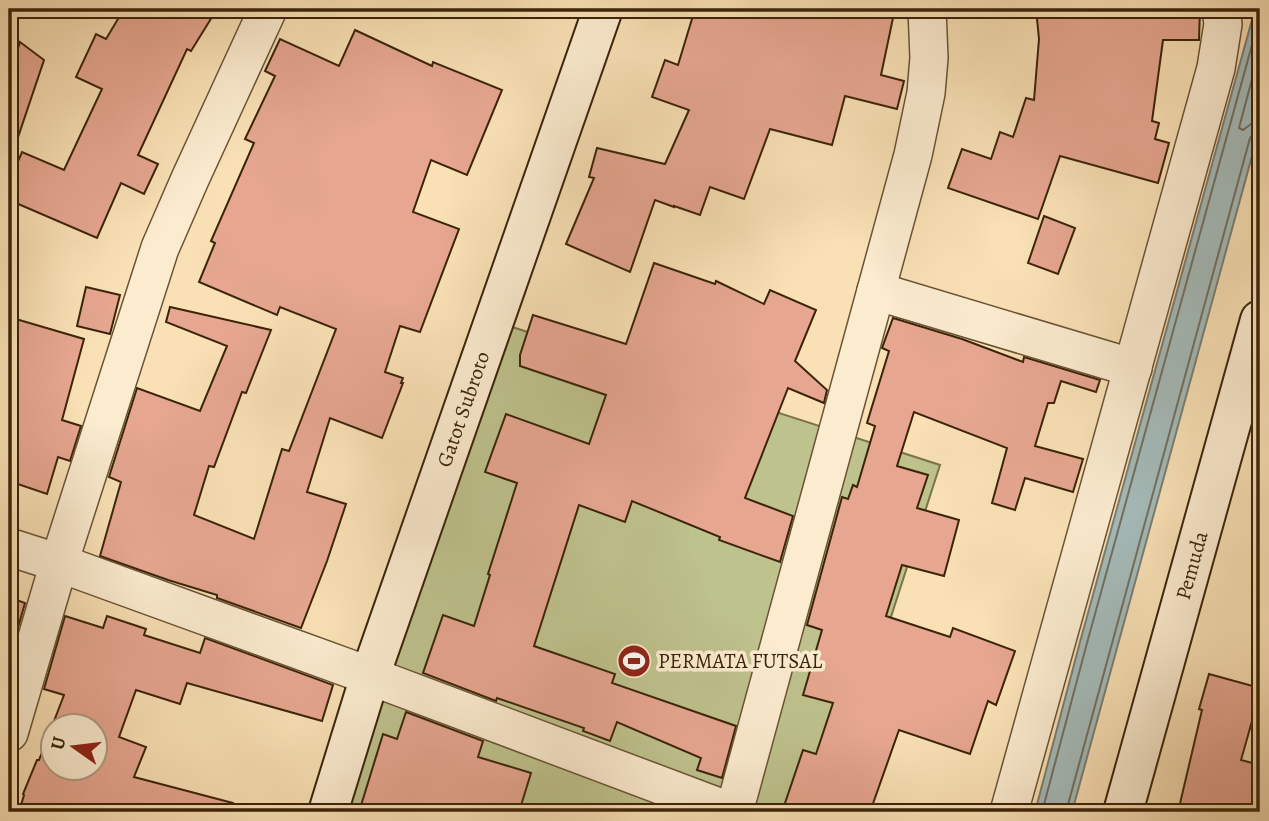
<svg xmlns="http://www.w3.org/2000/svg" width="1269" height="821" viewBox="0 0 1269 821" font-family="Alegreya,serif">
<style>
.green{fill:#bec28d;stroke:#7c734b;stroke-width:2}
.water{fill:#a4bab9;stroke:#7a7e73;stroke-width:2}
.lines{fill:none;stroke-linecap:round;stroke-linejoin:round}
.shore{stroke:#706f61;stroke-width:2}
.building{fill:#e6a690;stroke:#3b2409;stroke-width:2;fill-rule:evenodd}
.street-casing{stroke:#6a5334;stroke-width:40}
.secondary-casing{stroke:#3b2409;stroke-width:42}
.street{stroke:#fbebcf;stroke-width:37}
.secondary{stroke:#fbebcf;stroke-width:38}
.labels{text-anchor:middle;stroke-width:7;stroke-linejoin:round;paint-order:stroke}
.street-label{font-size:21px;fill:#3b2409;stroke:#fbebcf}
.poi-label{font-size:21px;fill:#3b2409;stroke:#fbebcf;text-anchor:start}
</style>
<rect width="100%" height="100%" fill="#f9e0b5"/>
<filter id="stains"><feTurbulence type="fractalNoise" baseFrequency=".00286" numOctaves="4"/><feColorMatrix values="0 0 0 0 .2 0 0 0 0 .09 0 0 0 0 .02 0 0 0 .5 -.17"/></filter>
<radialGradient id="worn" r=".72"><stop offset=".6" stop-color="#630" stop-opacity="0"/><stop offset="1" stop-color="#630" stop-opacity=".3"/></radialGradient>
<polygon class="green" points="500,323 940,465 828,812 343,812"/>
<polygon class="water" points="1255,9 1260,9 1260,127 1072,812 1035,812 1080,642"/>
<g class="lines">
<g class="shore">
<polyline points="1260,49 1239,128 1243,130 1251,124 1260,123"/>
<polyline points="1042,812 1087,643 1260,16"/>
<polyline points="1066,812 1250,138 1254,133 1260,132"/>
</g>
</g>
<g class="building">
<polygon points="124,9 217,9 191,51 187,49 138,155 158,164 144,194 121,183 97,238 9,200 9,182 22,152 64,170 102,89 76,77 96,34 106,39"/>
<polygon points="695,9 852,9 893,18 881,75 904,81 897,109 845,96 832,145 770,129 744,199 710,187 700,215 674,206 674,207 655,200 630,272 566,244 594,178 589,177 597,148 665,164 689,110 652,97 665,60 678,65"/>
<polygon points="1036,9 1200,9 1199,40 1163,40 1152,121 1159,123 1155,139 1169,143 1158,183 1060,156 1038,219 948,188 962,149 991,159 1000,132 1013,137 1026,98 1034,100 1039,39"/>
<polygon points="355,30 432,66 433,62 502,90 467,175 431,160 413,212 459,229 420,332 400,326 385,372 403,378 401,383 403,383 382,438 330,418 307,492 346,504 327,561 301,628 217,598 217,595 168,580 100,556 121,482 109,477 137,388 200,411 227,346 166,322 170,307 271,330 246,393 242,392 214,467 209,466 194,515 254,539 282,449 289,451 336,329 280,307 277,315 199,282 215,243 211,241 254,143 245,139 275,76 265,71 280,39 339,66"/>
<polygon points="20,42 44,60 14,149 9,148 9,76"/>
<polygon points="1044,216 1075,228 1058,274 1028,263"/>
<polygon points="654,263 715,284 716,281 764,304 770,290 816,310 795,361 827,390 824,403 788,388 745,498 793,516 780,562 719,540 720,537 632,501 625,522 579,505 534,646 615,674 612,683 736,726 722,778 697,770 701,758 617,722 610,741 583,731 584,728 497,698 496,701 423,673 443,615 474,626 490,575 488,574 517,483 485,472 506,414 589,444 606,395 520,366 520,355 533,315 626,344"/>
<polygon points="86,287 120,295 110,334 77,326"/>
<polygon points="9,317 84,339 62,420 81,426 70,461 58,457 47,494 9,481"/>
<polygon points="893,318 962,339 1023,362 1024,357 1100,380 1096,392 1061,381 1054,403 1048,403 1035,446 1083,459 1073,492 1025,478 1015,510 992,503 1007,448 914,412 897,466 928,475 917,508 959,520 944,576 902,565 886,616 950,637 953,628 1015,651 996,705 988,701 970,754 899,730 870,812 782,812 803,750 816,754 833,703 803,695 822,630 807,625 842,497 848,499 853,485 857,487 875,426 867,423 889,351 882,348"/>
<polygon points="9,597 25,603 9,659"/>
<path d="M 65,616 L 103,628 L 107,616 L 146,629 L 144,635 L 200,653 L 205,638 L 333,685 L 322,721 L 187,683 L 180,704 L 136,690 L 119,737 L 146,747 L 134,777 L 233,803 L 232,812 L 19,812 L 24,795 L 23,794 L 37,760 L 39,760 L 64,695 L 44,689 ZM 52,726 L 94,726 L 94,768 L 52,768 Z"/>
<polygon points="1209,674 1260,688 1260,693 1241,760 1260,765 1260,812 1178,812 1202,710 1199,709"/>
<polygon points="406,712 483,741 478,757 531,773 519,812 359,812 383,734 397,739"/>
</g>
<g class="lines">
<defs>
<g id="street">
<polyline points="876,291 1133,368"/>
<polyline points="9,547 59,563 370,676 732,812"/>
<polyline points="9,733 59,563 160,248 190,179 268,9"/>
<polyline points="734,812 913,155 926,93 929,58 927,9"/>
<polyline points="1009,812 1216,68 1223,24 1221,9"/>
</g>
<g id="secondary">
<path id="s1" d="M 328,812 L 370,676 L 603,9"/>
<path id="s2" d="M 1123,812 L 1260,320"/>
</g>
</defs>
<use href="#street" class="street-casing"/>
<use href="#secondary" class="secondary-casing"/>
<use href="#street" class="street"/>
<use href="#secondary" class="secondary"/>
</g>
<defs>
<symbol id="stadium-disc" viewBox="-11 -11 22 22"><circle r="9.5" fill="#8f2418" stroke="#fbebcf"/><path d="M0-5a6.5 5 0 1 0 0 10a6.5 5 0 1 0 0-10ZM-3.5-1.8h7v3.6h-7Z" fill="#fff"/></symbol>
</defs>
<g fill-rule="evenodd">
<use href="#stadium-disc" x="615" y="642" width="38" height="38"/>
</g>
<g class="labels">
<g class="street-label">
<text dy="7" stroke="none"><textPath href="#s1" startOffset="425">Gatot Subroto</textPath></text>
<text dy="7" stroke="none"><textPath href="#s2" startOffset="256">Pemuda</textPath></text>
</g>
<g class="poi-label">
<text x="658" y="668">PERMATA FUTSAL</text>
</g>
</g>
<rect width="1269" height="821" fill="none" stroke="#f9e0b5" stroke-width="35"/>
<rect x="10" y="10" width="1248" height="800" fill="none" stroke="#3b2409" stroke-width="3.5"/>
<rect x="18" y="18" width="1234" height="786" fill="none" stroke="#3b2409" stroke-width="2"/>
<g transform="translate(74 747) rotate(284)"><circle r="33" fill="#fbebcf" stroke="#ae9b80" stroke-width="2"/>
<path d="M0-5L12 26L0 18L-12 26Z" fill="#8f2418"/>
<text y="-10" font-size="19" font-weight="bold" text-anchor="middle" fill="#3b2409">U</text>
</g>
<rect width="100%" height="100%" filter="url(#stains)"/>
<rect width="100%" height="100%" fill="url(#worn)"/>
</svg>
